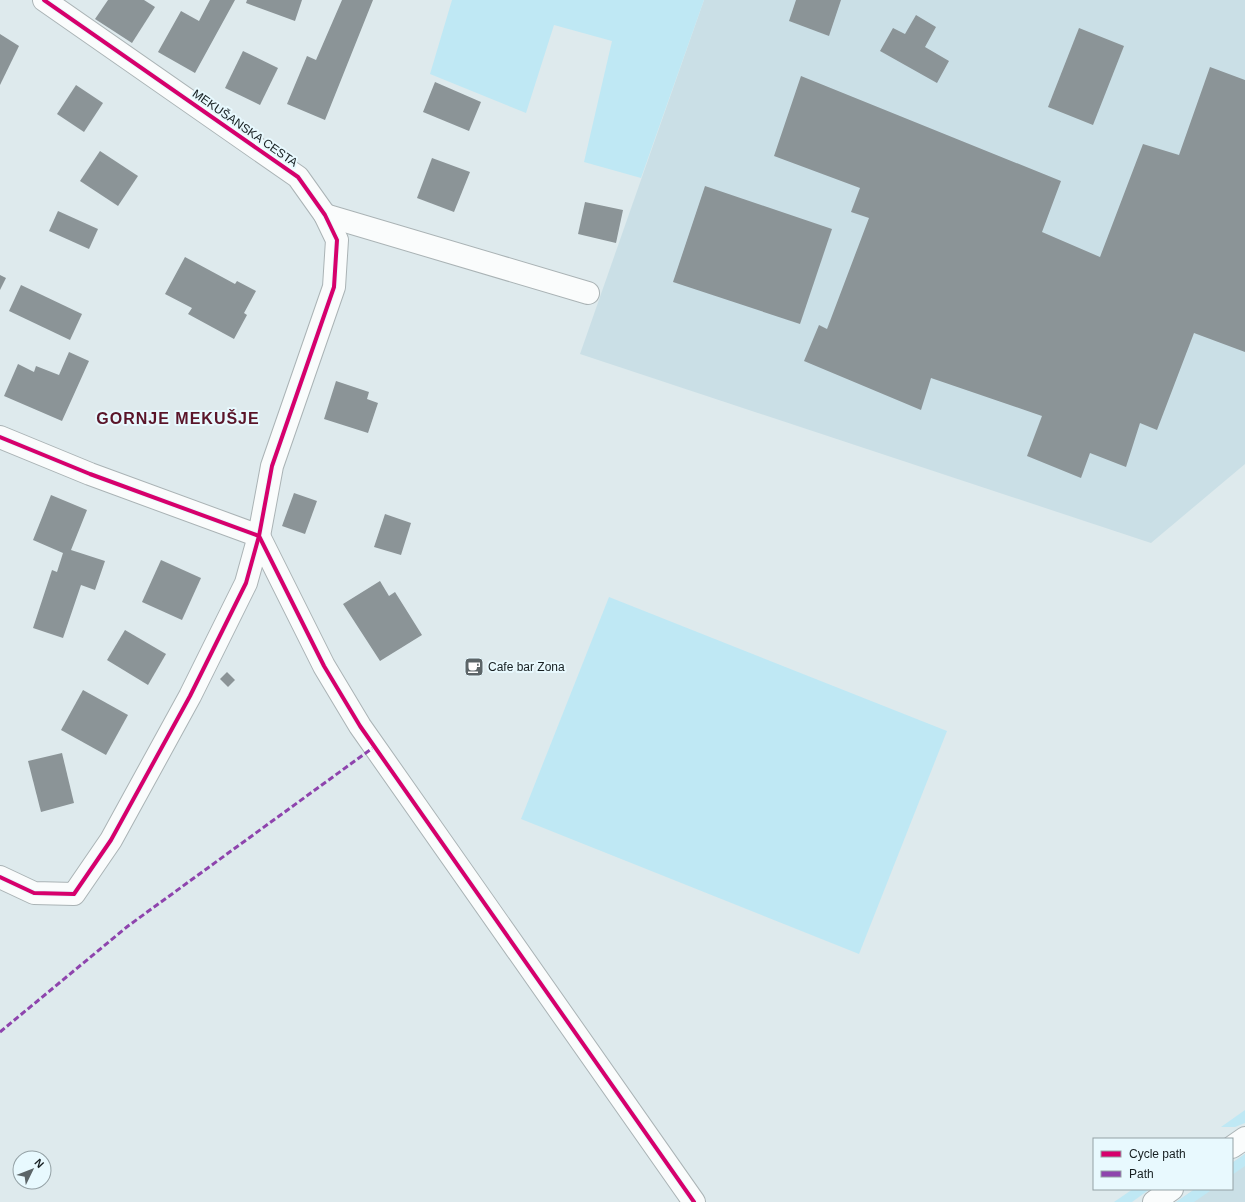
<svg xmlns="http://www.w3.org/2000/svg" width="1245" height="1202" viewBox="0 0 1245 1202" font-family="Helvetica,sans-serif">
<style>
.built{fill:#cadfe6}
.green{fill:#bfe8f4}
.building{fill:#8b9497}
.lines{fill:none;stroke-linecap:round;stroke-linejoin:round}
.minor-casing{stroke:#aab3b5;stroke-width:24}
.minor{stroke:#fafcfc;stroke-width:22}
.quiet{stroke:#8e44ad;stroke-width:3;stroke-dasharray:6 3;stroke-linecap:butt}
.cycleway-casing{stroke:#e8f9fe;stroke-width:6}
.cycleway{stroke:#d6006c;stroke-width:4}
.labels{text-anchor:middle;stroke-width:4;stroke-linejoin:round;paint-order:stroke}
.street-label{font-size:12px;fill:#161e20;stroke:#e8f9fe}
.poi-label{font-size:12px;fill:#161e20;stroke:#e8f9fe;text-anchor:start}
.district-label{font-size:16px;font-weight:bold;letter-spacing:1px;fill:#5a1529;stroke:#e8f9fe}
</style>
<rect width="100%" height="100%" fill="#deeaed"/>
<g class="built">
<polygon points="704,0 1245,0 1245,464 1151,543 580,354"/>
<polygon points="1245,1154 1245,1202 1176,1202 1195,1189 1232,1189 1232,1163"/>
</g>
<g class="green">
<polygon points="452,0 704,0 641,178 584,162 612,41 554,25 526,113 430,74"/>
<polygon points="609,597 947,731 859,954 521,819"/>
<polygon points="1245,1110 1245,1123 1235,1127 1221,1127"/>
<polygon points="1245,1154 1245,1166 1232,1175 1232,1163"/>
<polygon points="1133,1189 1150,1189 1132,1202 1114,1202"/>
<polygon points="1195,1189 1208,1189 1210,1191 1194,1202 1176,1202"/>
</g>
<g class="building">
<polygon points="108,0 144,0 155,7 132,43 95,19"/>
<polygon points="210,0 235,0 195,73 158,52 181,11 199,21"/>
<polygon points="247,0 302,0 295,21 246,3"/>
<polygon points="342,0 373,0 325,120 287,104 307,56 316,60"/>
<polygon points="796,0 841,0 829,36 789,21"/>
<polygon points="916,15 936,27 925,47 949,61 937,83 880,51 893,28 905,34"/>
<polygon points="1079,28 1124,46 1093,125 1048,107"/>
<polygon points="0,34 19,46 0,85"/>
<polygon points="243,51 278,68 260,105 225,88"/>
<polygon points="1210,67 1245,80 1245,352 1194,333 1157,430 1140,423 1126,467 1090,453 1081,478 1027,456 1042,416 931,378 921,410 804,361 819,325 827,329 869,218 851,212 860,188 774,156 801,76 1061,181 1042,232 1100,257 1143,144 1179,155"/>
<polygon points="435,82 481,102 469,131 423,112"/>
<polygon points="76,85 103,103 84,132 57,114"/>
<polygon points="100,151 138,176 118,206 80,181"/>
<polygon points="432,158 470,172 454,212 417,198"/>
<polygon points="705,186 832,229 800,324 673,282"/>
<polygon points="585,202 623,210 616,243 578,234"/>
<polygon points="58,211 98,229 89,249 49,231"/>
<polygon points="185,257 235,284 237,281 256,291 244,313 247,315 234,339 188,314 192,308 165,294"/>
<polygon points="0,275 6,278 0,290"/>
<polygon points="21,285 82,314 70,340 9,311"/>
<polygon points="69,352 89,361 62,421 4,396 18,364 34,372 36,366 59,375"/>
<polygon points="336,381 369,392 367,399 378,403 368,433 324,419"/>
<polygon points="294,493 317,501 305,534 282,526"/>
<polygon points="51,495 87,510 71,550 105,561 95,590 81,585 63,638 33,628 52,570 57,572 63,553 33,540"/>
<polygon points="385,514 411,523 401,555 374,547"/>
<polygon points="161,560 201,578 182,620 142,602"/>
<polygon points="380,581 389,596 395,592 422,635 380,661 343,604"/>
<polygon points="125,630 166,654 148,685 107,660"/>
<polygon points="227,672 235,680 228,687 220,679"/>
<polygon points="83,690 128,715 106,755 61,730"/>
<polygon points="62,753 74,803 41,812 28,761"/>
</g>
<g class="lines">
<defs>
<g id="minor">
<polyline points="325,215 588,293"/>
<polyline points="0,437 90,474 259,536 324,666 360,726 694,1202"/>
<polyline points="0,877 34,893 74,894 111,840 190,696 246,583 259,536 272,466 334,287 337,240 325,215 298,177 44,0"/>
<polyline points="1232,1147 1245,1138"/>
<polyline points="1154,1202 1172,1189"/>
</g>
</defs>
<use href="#minor" class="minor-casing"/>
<use href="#minor" class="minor"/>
<polyline class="quiet" points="0,1032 128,926 374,747"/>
<defs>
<g id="cycleway">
<polyline points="0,437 90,474 259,536 324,666 360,726 694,1202"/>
<polyline points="0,877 34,893 74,894 111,840 190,696 246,583 259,536 272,466 334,287 337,240 325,215 298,177 44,0"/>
</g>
</defs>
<use href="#cycleway" class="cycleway-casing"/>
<use href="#cycleway" class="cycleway"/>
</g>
<defs>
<symbol id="cafe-square" viewBox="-11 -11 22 22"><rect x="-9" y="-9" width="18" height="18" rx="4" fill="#5c6568" stroke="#e8f9fe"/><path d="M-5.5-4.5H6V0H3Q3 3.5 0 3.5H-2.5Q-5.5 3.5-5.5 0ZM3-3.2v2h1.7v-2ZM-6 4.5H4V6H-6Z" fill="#fff"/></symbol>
</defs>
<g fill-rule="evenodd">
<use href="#cafe-square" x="463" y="656" width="22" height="22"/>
</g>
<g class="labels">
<g class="street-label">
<text transform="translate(245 128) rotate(35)" y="4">MEKUŠANSKA CESTA</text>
</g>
<g class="poi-label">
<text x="488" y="671">Cafe bar Zona</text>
</g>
<g class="district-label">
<text x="178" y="424">GORNJE MEKUŠJE</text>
</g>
</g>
<rect x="1093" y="1138" width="140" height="52" fill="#e8f9fe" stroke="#94a1a5"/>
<rect x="1101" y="1151" width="20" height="6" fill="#d6006c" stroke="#94a1a5"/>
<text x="1129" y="1158" font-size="12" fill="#161e20">Cycle path</text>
<rect x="1101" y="1171" width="20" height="6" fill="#8e44ad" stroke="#94a1a5"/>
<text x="1129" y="1178" font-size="12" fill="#161e20">Path</text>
<g transform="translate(32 1170) rotate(47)"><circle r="19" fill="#e8f9fe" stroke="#94a1a5"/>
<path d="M0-3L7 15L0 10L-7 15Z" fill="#5c6568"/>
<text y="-6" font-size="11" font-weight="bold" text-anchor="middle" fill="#161e20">N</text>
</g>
</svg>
